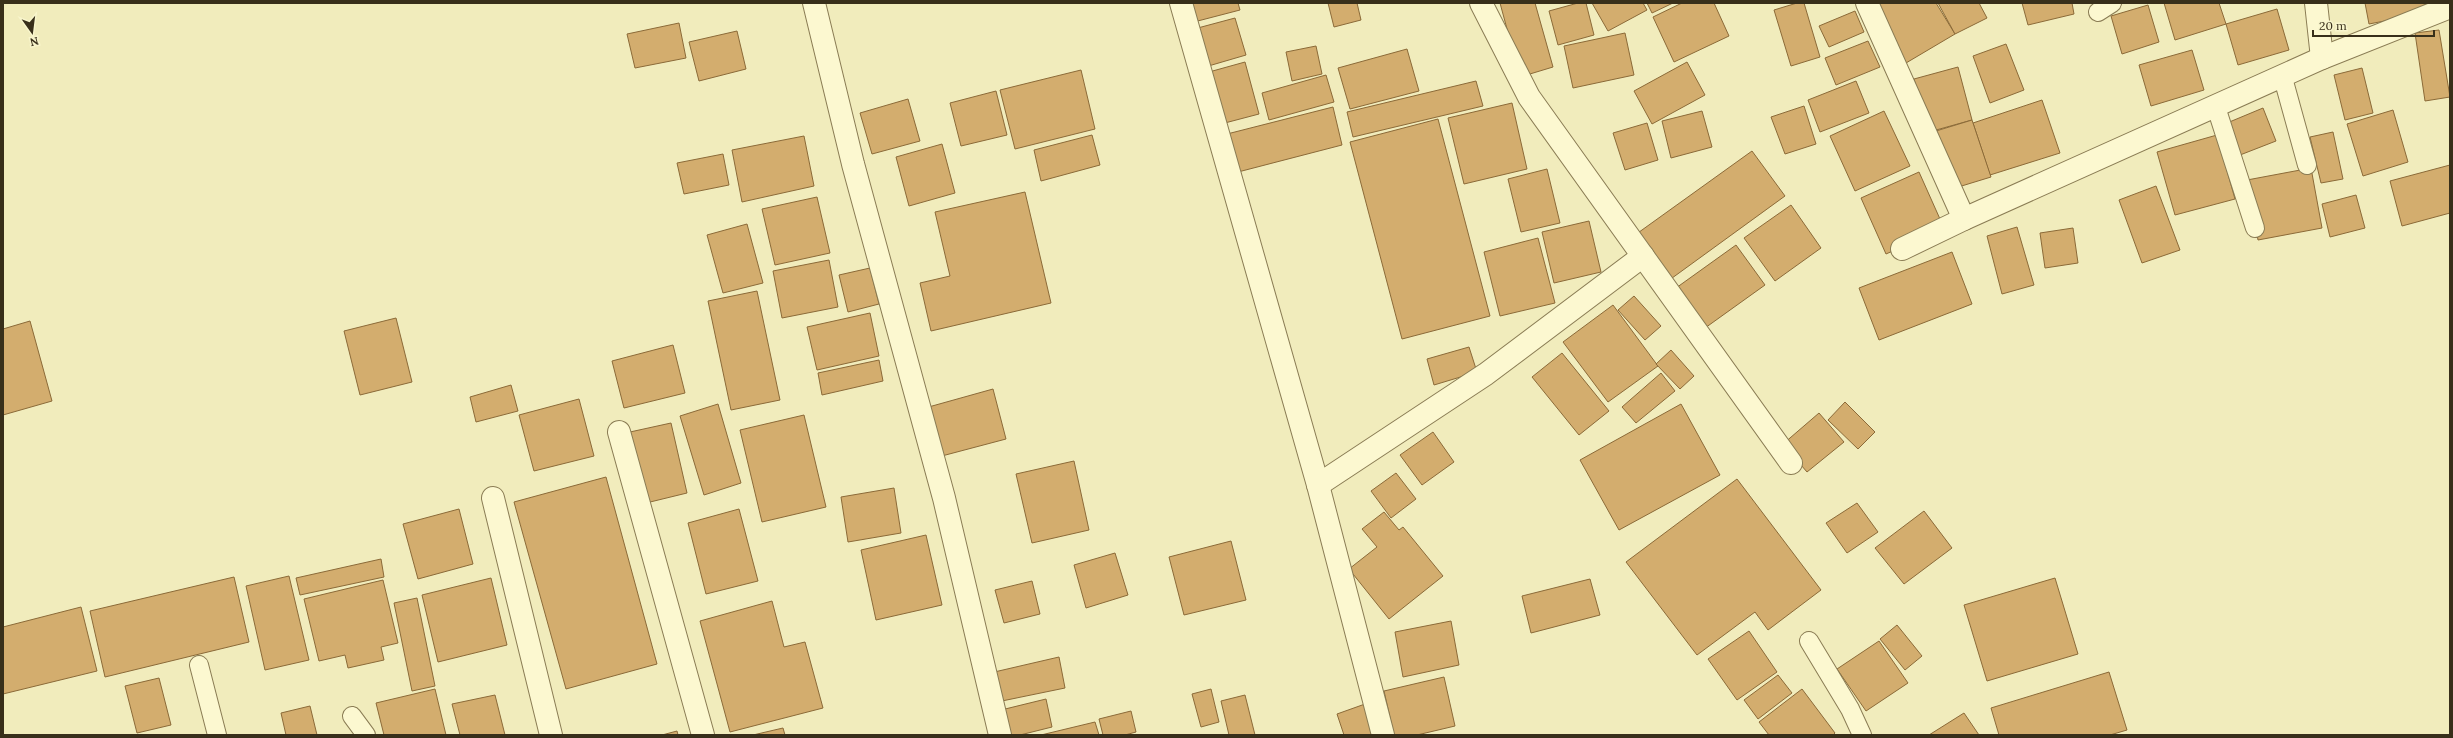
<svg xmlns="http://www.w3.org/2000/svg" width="2453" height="738" viewBox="0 0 2453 738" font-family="Lora,serif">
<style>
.building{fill:#d3ad6e;stroke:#8b6a38}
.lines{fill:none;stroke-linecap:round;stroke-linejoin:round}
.service-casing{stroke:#8a7c54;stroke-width:20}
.minor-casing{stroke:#8a7c54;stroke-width:24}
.service{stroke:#fcf8d0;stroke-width:18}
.minor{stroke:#fcf8d0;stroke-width:22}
</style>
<rect width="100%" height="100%" fill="#f1ecbc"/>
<g class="building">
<polygon points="1185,3 1238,3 1240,10 1190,23"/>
<polygon points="1328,3 1357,3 1361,20 1334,27"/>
<polygon points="1500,3 1535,3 1553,67 1520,77"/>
<polygon points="1578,3 1586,3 1594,35 1558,45 1549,11"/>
<polygon points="1592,3 1643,3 1647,10 1608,31"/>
<polygon points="1647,3 1673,3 1652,13"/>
<polygon points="1682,3 1714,3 1729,36 1674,62 1653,17"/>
<polygon points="1797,3 1804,3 1820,57 1791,66 1774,10"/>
<polygon points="1871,3 1936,3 1955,34 1906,63"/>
<polygon points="1938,3 1979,3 1987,18 1955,34"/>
<polygon points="2022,3 2072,3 2074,14 2028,25"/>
<polygon points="2164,3 2219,3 2226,24 2175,40"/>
<polygon points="2365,3 2424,3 2426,13 2369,24"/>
<polygon points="2148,5 2159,42 2122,54 2111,16"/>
<polygon points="2277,9 2289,50 2238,65 2226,24"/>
<polygon points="1855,11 1864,32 1829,47 1819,26"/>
<polygon points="1235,18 1246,55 1205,67 1194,29"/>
<polygon points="679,23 686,58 635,68 627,34"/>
<polygon points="2439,30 2450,97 2425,101 2415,33"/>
<polygon points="737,31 746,69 699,81 689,42"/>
<polygon points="1625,33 1634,75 1573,88 1564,46"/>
<polygon points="1868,41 1880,67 1836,85 1825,58"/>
<polygon points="2006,44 2024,90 1990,103 1973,56"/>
<polygon points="1316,46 1322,74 1292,81 1286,52"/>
<polygon points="1407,49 1419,91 1350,109 1338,68"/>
<polygon points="2192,50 2204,90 2151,106 2139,65"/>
<polygon points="1245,62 1259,114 1221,124 1209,72"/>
<polygon points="1687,62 1705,95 1652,124 1634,91"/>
<polygon points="1958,67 1972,120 1929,132 1914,79"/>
<polygon points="2362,68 2373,113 2345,120 2334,75"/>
<polygon points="1081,70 1095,129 1015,149 1000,90"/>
<polygon points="1326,75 1334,102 1269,120 1262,93"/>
<polygon points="1476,81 1483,106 1353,137 1347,112"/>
<polygon points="1856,81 1869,113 1820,132 1808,100"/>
<polygon points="996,91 1007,135 961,146 950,103"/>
<polygon points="908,99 920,141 872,154 860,113"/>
<polygon points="2042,100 2060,153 1990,175 1973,123"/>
<polygon points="1512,103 1527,169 1464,184 1448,118"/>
<polygon points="1804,106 1816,144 1785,154 1771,117"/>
<polygon points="1333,107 1342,145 1238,172 1227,134"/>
<polygon points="2263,108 2276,141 2240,155 2227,123"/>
<polygon points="2393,110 2408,162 2363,176 2347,124"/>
<polygon points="1702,111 1712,147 1671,158 1662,121"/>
<polygon points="1884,111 1910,166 1855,191 1830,136"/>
<polygon points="1438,119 1490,316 1402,339 1350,142"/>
<polygon points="1972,120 1991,177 1955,188 1936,131"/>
<polygon points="1647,123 1658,160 1625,170 1613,133"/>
<polygon points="2333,132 2343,179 2321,183 2310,137"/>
<polygon points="1092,135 1100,165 1041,181 1034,150"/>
<polygon points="2217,135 2235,199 2175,215 2157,152"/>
<polygon points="804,136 814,186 742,202 732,150"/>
<polygon points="942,144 955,193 909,206 896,157"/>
<polygon points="1752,151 1785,196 1668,281 1635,235"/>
<polygon points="723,154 729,185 684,194 677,163"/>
<polygon points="2450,165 2450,213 2402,226 2390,181"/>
<polygon points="2311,168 2322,228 2258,240 2247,180"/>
<polygon points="1547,169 1560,223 1521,232 1508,179"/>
<polygon points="1919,172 1944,228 1886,254 1861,198"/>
<polygon points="2156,186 2180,250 2142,263 2119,200"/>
<polygon points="1025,192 1051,303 931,331 920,283 950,276 935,212"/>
<polygon points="2356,195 2365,228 2330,237 2322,204"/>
<polygon points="817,197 830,253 775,265 762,209"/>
<polygon points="1791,205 1821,248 1775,281 1744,238"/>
<polygon points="1589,221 1601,272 1554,283 1542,232"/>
<polygon points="747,224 763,283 723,293 707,235"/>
<polygon points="2017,227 2034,285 2002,294 1987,236"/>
<polygon points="2073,228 2078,263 2045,268 2040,233"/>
<polygon points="1538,238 1555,303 1500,316 1484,252"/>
<polygon points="1736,245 1765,285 1705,328 1676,288"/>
<polygon points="1952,252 1972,304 1879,340 1859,288"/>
<polygon points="829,260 838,307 782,318 773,271"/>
<polygon points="870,268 879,304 848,312 839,275"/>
<polygon points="757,291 780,400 731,410 708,301"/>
<polygon points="1634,296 1661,326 1645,340 1618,310"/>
<polygon points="1613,305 1658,366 1608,402 1563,342"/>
<polygon points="870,313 879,356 817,370 807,327"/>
<polygon points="396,318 412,382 360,395 344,331"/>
<polygon points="30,321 52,401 3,415 3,329"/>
<polygon points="673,345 685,393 624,408 612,361"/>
<polygon points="1469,347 1477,372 1434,385 1427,359"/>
<polygon points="1671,350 1694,376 1680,389 1656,364"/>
<polygon points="1562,353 1609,411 1579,435 1532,377"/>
<polygon points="879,360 883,381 822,395 818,373"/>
<polygon points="1661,373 1675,391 1636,423 1622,407"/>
<polygon points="511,385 518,411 476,422 470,397"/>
<polygon points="993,389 1006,439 938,457 925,408"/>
<polygon points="579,399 594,456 534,471 519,415"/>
<polygon points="1845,402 1875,432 1858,449 1828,420"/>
<polygon points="718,404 741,483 704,495 680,416"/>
<polygon points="1681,404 1720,475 1619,530 1580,460"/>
<polygon points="1819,413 1844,442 1807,472 1783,444"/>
<polygon points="804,415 826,507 762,522 740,430"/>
<polygon points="671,423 687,493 646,503 630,432"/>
<polygon points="1433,432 1454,462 1422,485 1400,455"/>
<polygon points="1074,461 1089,530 1032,543 1016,474"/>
<polygon points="1396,473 1416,499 1391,518 1371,491"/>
<polygon points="606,477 657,664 566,689 514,502"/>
<polygon points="1737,479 1821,590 1768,630 1755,612 1697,655 1626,562"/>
<polygon points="894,488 901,533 848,542 841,497"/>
<polygon points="1857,503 1878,532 1847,553 1826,523"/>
<polygon points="459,509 473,564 418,579 403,524"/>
<polygon points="739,509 758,581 706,594 688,523"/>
<polygon points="1924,511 1952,548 1904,584 1875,548"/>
<polygon points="1384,512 1399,530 1403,527 1443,576 1389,619 1349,569 1377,547 1362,529"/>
<polygon points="926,535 942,605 876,620 861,550"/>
<polygon points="1231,541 1246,600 1184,615 1169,557"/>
<polygon points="1115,553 1128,595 1086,608 1074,565"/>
<polygon points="381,559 384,577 300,595 296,578"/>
<polygon points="289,576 309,660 265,670 246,586"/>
<polygon points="234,577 249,642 105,677 90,611"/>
<polygon points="491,578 507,645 438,662 422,595"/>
<polygon points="2055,578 2078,654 1987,681 1964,605"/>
<polygon points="1590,579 1600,615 1531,633 1522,596"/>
<polygon points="383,580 398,643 381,647 384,660 348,668 345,655 319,661 304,599"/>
<polygon points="1032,581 1040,614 1004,623 995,590"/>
<polygon points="417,598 435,686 412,691 394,603"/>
<polygon points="772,601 784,647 805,642 823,708 730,732 700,621"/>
<polygon points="81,607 97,671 3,694 3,627"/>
<polygon points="1451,621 1459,665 1403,677 1395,632"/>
<polygon points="1897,625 1922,656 1905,670 1880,639"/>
<polygon points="1749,631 1777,672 1737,700 1708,659"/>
<polygon points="1879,641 1908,683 1866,711 1837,669"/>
<polygon points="1059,657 1065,688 997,702 990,673"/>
<polygon points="2109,672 2127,730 2110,735 1999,735 1991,708"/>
<polygon points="1778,675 1792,693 1758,719 1744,700"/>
<polygon points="1444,677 1455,726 1417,735 1394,735 1384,691"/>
<polygon points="159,678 171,725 137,733 125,686"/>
<polygon points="435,689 446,735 384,735 376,703"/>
<polygon points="1211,689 1219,722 1201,727 1192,694"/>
<polygon points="1802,689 1835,733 1833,735 1769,735 1759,722"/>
<polygon points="495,695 505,735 460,735 452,704"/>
<polygon points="1245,695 1255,735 1229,735 1221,701"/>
<polygon points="1046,699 1052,727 1020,735 1003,735 997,711"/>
<polygon points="1365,704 1376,735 1344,735 1337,714"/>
<polygon points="310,706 317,735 286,735 281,713"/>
<polygon points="1131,711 1136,732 1125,735 1103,735 1099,719"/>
<polygon points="1964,713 1979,735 1929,735"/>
<polygon points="1095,722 1099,735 1041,735"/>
<polygon points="783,728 785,735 753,735"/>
<polygon points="677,731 678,735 662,735"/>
</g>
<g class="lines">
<defs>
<g id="service">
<polyline points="2098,12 2112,3"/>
<polyline points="2283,78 2307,165"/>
<polyline points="2216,107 2255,228"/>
<polyline points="1809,641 1850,709 1862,735"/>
<polyline points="199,665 217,735"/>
<polyline points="352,716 366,735"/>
</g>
<g id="minor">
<polyline points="814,3 853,164 944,498 1000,735"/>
<polyline points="1181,3 1318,485 1383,735"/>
<polyline points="1481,3 1529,97 1791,463"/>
<polyline points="1867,3 1964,219"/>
<polyline points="2316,3 2322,58"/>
<polyline points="1902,249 1964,219 2322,58 2450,7"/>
<polyline points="619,432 703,735"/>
<polyline points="1318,485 1486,374 1643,256"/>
<polyline points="493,498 551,735"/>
</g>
</defs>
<use href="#service" class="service-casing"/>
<use href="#minor" class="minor-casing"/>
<use href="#service" class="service"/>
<use href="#minor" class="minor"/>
</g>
<rect width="2453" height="738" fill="none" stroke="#382f1a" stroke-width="8"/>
<g transform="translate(32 32) rotate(166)" stroke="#f8f5cc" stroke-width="3" paint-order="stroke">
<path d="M0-3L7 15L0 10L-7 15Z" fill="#382f1a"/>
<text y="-6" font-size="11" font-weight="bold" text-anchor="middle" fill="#382f1a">N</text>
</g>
<path d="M2313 30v6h121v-6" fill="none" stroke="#382f1a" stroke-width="2"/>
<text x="2319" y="30" font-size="12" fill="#382f1a" stroke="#f8f5cc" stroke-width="3" paint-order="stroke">20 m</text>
</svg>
